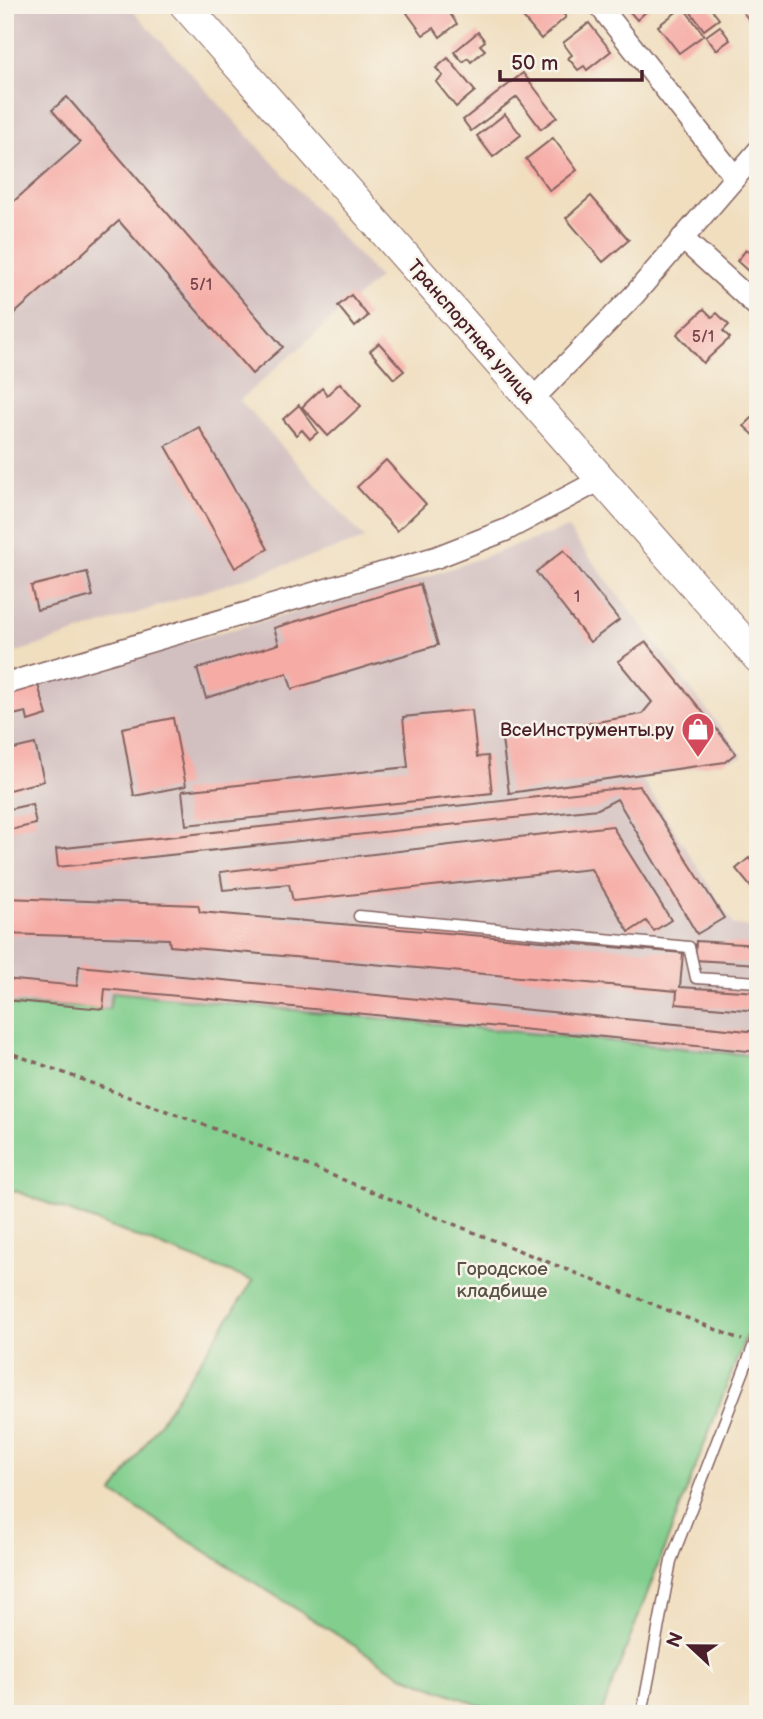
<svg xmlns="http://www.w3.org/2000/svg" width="763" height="1719" viewBox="0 0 763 1719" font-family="'Balsamiq Sans',sans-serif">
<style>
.industrial{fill:#d2bfc0}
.green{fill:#81ce8d;stroke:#66765c;stroke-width:2}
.building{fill:#f6aba5}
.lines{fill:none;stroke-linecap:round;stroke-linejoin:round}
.service-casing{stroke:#84625f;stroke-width:13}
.minor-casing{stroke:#84625f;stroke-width:24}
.secondary-casing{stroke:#84625f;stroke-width:32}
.path{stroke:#84625f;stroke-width:3.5;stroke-dasharray:5 5;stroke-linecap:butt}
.service{stroke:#fff;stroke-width:10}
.minor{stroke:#fff;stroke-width:21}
.secondary{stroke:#fff;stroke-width:30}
.labels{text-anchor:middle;stroke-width:5;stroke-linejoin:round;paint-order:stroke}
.number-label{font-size:16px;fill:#75424a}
.street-label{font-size:19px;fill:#4a1f2b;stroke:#f7f3e8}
.poi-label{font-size:19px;fill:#4a1f2b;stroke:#f7f3e8;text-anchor:end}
.park-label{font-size:19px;fill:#5a5448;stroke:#f7f3e8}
</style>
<rect width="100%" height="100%" fill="#f7f3e8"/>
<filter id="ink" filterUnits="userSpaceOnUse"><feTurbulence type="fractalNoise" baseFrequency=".0143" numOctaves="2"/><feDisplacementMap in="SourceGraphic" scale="14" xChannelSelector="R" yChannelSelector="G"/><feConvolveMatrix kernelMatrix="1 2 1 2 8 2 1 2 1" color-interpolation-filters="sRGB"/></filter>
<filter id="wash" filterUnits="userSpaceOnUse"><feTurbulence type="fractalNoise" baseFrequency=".00686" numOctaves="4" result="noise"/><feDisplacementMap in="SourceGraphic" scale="28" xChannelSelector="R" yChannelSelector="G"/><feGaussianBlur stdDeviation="1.57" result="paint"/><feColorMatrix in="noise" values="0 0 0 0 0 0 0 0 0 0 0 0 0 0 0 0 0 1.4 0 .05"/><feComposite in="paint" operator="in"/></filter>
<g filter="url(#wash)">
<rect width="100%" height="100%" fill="#f0debf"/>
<g class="industrial">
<polygon points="5,5 128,5 379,278 240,400 365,539 5,656"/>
<polygon points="567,528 743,757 642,779 734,925 758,928 758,1056 112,992 110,1009 5,1004 5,690 417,580"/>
</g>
<polygon class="green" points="112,992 758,1056 758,1304 601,1714 502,1714 401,1675 113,1493 253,1281 5,1187 5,1004 109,1009"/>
<g id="blocks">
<g class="building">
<polygon points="417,5 444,5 457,24 440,37 434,28 423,35 407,13"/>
<polygon points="529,5 556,5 566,17 541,39 519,13"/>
<polygon points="624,5 653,5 637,20"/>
<polygon points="690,5 708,5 719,19 704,30 687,7"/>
<polygon points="749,5 758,5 758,31 742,11"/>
<polygon points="683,7 704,35 679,53 658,26"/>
<polygon points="589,23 611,51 587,70 584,66 578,70 568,58 572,55 563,43"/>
<polygon points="720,26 730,40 716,50 706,36"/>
<polygon points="478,32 485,41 480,45 485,50 471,62 468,58 463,62 454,52"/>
<polygon points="448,58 475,91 456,107 436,82 443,76 436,68"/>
<polygon points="523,73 557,117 541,129 517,97 471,131 463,120"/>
<polygon points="67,97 283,347 252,374 119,221 5,322 5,209 80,143 52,110"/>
<polygon points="505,114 521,135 493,157 477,136"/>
<polygon points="553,138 577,170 550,191 526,159"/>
<polygon points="591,196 629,240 603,262 566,218"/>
<polygon points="746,250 758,260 748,271 737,261"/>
<polygon points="351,295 368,316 355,327 338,306"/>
<polygon points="704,309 712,317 717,313 729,325 723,331 730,338 703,363 677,334"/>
<polygon points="379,343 404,371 394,379 370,351"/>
<polygon points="340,383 361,406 328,436 302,407 322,388 327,395"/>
<polygon points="299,405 318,432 310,439 302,430 296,435 283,419"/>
<polygon points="758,412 758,439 744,426"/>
<polygon points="199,427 268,549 235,568 166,446"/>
<polygon points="386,460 426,504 397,531 357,487"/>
<polygon points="564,550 619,620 590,642 536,572"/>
<polygon points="87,572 93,596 37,610 31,586"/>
<polygon points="420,584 438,645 292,689 287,673 206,698 197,669 279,644 274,628"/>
<polygon points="646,642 736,753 725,762 509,793 502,739 642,714 652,702 618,661"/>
<polygon points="38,685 47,715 28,721 26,712 5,717 5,694"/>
<polygon points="472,710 477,757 488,756 492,793 186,825 182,791 408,767 403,717"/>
<polygon points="173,718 186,786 134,796 122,728"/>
<polygon points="35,744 44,781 5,791 5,751"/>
<polygon points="640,786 724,918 697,934 617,799 598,809 58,867 56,849"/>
<polygon points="32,804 36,824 5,831 5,810"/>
<polygon points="612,826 671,920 654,931 646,921 629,932 591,869 293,901 289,884 223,890 220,872"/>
<polygon points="749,858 758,869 758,896 736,869"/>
<polygon points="5,898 198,905 200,912 683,953 680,987 758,992 758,1011 676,1004 677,991 170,946 169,939 5,934"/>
<polygon points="696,941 758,945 758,964 695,960"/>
<polygon points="79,966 758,1032 758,1052 105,989 103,1009 5,1000 5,979 77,986"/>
</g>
</g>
</g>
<g filter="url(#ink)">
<use href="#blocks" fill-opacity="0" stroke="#84625f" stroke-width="2"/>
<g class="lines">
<defs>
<g id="service">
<polyline points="359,916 689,947 696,978 758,982"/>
<polyline points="642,1714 671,1561 758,1334"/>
</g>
<g id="minor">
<polyline points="599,5 735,177"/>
<polyline points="682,238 758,307"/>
<polyline points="533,399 634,295 758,151"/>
<polyline points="5,684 437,557 506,530 602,479"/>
</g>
<polyline id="secondary" points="185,5 758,658"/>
</defs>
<use href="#service" class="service-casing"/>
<use href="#minor" class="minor-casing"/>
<use href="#secondary" class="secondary-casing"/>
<polyline class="path" points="5,1051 239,1138 742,1340"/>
<use href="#service" class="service"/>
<use href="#minor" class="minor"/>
<use href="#secondary" class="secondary"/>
</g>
</g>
<defs>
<symbol id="shop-pin" viewBox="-11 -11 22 30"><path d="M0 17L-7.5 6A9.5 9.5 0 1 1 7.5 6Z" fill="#d1495b" stroke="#f7f3e8"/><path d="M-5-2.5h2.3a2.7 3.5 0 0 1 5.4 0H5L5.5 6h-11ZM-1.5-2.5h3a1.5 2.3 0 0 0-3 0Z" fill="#fff"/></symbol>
</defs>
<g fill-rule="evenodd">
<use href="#shop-pin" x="679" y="710" width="38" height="52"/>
</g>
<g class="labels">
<g class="number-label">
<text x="201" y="290">5/1</text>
<text x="703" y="342">5/1</text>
<text x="577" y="602">1</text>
</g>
<g class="street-label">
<text transform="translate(472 331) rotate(49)" y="7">Транспортная улица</text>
</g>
<g class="poi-label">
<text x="674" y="736">ВсеИнструменты.ру</text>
</g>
<g class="park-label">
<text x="502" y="1275">Городское<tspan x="502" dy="22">кладбище</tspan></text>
</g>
</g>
<rect width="763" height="1719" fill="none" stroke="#f7f3e8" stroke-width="28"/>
<g transform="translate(690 1646) rotate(292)" stroke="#f7f3e8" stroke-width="5" paint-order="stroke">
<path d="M0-5L12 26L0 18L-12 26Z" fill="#4a1f2b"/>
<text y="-10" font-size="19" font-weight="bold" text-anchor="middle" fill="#4a1f2b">N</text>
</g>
<path d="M500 70v10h142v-10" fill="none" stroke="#4a1f2b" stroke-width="3.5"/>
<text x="511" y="70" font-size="21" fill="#4a1f2b" stroke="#f7f3e8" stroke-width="5" paint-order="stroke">50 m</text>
</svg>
